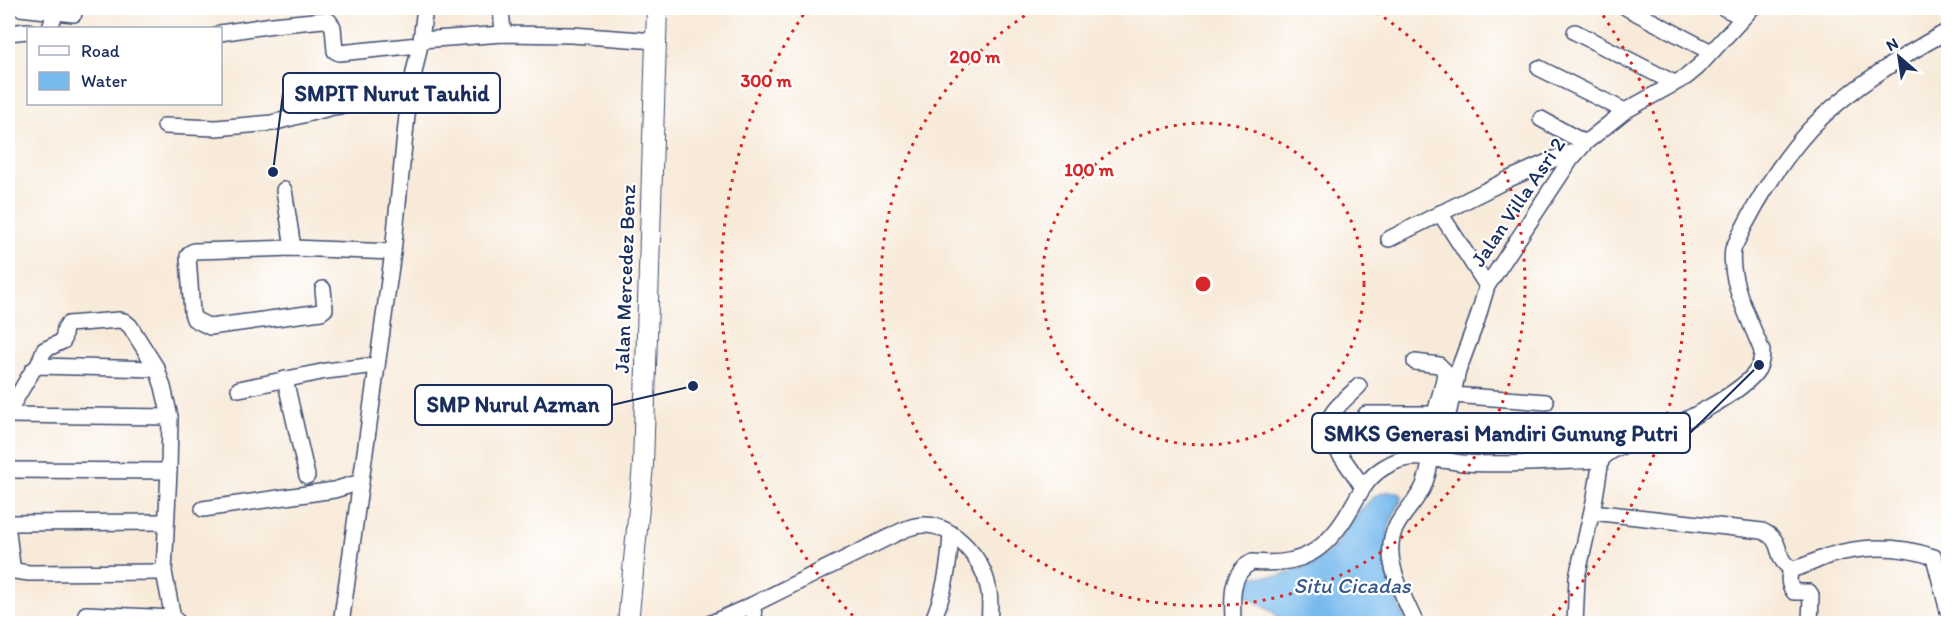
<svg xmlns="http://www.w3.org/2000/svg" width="1956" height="631" viewBox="0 0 1956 631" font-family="Itim,sans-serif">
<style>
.water{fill:#77baed;stroke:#4974a6;stroke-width:1.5}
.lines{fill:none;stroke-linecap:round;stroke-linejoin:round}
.minor-casing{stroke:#3c4b70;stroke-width:18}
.major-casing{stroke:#3c4b70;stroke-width:22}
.minor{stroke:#fff;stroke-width:15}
.major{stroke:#fff;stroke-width:20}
.ring{fill:none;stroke:#d62828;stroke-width:3;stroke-dasharray:3 6}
.labels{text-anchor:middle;stroke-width:4.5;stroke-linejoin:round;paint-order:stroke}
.street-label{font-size:21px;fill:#1b2f5e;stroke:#fff}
.water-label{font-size:22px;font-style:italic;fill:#375989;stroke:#fff}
.centre{fill:#d62828;stroke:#fff;stroke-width:3}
.ring-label{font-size:18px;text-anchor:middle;font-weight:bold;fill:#d62828;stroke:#fff;stroke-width:4.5;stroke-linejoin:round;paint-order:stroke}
.leader{fill:none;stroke:#1b2f5e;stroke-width:2}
.callout-dot{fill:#1b2f5e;stroke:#fff;stroke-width:2}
.callout{fill:#fff;stroke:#1b2f5e;stroke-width:2}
.callout-label{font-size:22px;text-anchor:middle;font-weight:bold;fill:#1b2f5e}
</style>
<rect width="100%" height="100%" fill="#fff"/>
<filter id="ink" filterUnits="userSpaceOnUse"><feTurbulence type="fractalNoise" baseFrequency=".0167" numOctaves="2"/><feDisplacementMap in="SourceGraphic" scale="12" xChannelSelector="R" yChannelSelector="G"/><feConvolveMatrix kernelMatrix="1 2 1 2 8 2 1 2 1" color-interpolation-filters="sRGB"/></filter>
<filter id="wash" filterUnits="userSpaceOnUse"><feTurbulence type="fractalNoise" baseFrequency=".008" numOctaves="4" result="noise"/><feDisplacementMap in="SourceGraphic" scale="24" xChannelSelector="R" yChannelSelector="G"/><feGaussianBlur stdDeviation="1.35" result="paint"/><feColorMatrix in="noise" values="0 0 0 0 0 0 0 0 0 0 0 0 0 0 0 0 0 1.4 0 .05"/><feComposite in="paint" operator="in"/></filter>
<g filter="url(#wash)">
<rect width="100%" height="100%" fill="#f8ead9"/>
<path class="water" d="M 1386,492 L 1398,492 L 1402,496 C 1400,507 1391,516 1389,527 C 1384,560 1391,595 1407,623 L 1285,623 L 1273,612 L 1244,594 L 1242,588 L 1243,584 L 1251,577 L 1279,576 L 1313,564 L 1332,550 L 1356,515 L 1375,496 Z"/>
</g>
<g filter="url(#ink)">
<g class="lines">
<defs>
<g id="minor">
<polyline points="20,8 74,14"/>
<polyline points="501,8 503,34"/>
<polyline points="1627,8 1711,52"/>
<polyline points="1724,8 1742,17"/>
<polyline points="50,28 57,8"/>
<polyline points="1575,32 1674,83"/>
<polyline points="8,33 28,31"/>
<polyline points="220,33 273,25 323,20 329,21 333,27 335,51 339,53 419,45"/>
<polyline points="421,40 503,34 572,35 656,41"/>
<polyline points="1539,68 1625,111"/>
<polyline points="1541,119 1585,143"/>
<polyline points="165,126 216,128 272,123 333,107 409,96"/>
<polyline points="284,190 293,248"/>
<polyline points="1440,213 1487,286"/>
<polyline points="1389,239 1509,179 1561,156 1577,151"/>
<polyline points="323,289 325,309 321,312 210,327 194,319 192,313 188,256 190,253 194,251 293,248 393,252"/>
<path d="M 1415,362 L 1439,365 L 1445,371 C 1444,387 1437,401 1435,416 C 1432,440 1433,462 1424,485 C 1420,497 1403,513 1396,527 C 1380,556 1404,597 1416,624"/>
<polyline points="38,366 44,350 63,341 65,328 68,324 119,320 124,321 130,326 157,369 163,387 170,417 169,471 164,572 173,618 180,624"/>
<polyline points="285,379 307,476"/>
<path d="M 1359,386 C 1346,399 1326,413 1325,433 L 1363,487"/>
<polyline points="239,389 326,371 377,365"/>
<polyline points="1453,395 1546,402"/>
<polyline points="8,412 33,370 38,366 157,369"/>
<polyline points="1366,414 1435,414"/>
<polyline points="8,415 170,417"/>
<polyline points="1442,460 1446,423 1458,371 1477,320 1487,286 1571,159 1585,143 1625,111 1686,77 1698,67 1752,8"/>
<polyline points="8,470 169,471"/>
<polyline points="203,509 334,490 361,482"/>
<path d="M 1592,512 L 1762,531 C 1786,541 1772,558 1792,569 C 1805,567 1816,560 1828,556 C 1864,545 1898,545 1934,557 L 1948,611"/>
<polyline points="8,523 165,522"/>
<polyline points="8,532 12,565 15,571 29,573 164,572"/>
<path d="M 1792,569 C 1788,576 1788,585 1794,592 L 1809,592 L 1811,595 L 1810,624"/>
<polyline points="752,605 756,624"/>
<polyline points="86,614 173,618"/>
<polyline points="341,624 393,252 409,96 421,40 425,8"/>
<path d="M 709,624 L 752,605 L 887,538 C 899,532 913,524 926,525 C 955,526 983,560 988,587 C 991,598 990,612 989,624"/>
<path d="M 931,624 C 945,594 949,566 951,534"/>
<path d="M 1233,624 C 1233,601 1228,574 1252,562 C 1300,567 1326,552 1350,510 C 1359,494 1367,478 1383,468 C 1391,463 1400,459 1409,458 C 1428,456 1445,461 1463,463 C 1509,466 1556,461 1601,460 C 1613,446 1631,444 1647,438 C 1675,426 1743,394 1758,369 C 1761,363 1762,358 1762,351 C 1751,322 1728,281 1733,249 C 1753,207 1778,164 1810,129 C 1845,92 1903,55 1948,31"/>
<polyline points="1575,624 1577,577 1595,497 1601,460"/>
</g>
<polyline id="major" points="628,624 643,465 657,8"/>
</defs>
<use href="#minor" class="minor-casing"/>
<use href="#major" class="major-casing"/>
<use href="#minor" class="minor"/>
<use href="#major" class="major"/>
</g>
</g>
<g class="ring">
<circle cx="1203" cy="284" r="161"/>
<path d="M1369 8A322 322 0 1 1 1037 8"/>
<path d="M859 622A482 482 0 0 1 808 8M1598 8A482 482 0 0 1 1547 622"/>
</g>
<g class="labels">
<g class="street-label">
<text transform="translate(1518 202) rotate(-56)" y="7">Jalan Villa Asri 2</text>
<text transform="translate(625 279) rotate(-88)" y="7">Jalan Mercedez Benz</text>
</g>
<g class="water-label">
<text x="1352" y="593">Situ Cicadas</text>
</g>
</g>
<circle cx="1203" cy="284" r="9" class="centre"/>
<g class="ring-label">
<text x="975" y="63">200 m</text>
<text x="766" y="87">300 m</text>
<text x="1089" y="176">100 m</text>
</g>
<path class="leader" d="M273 172L283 93M693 386L612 405M1759 365L1690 433"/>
<g class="callout-dot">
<circle cx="273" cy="172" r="6"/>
<circle cx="693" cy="386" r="6"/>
<circle cx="1759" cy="365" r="6"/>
</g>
<g class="callout">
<rect x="283" y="73" width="217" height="40" rx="6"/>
<rect x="415" y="385" width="197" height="40" rx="6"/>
<rect x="1312" y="413" width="378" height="40" rx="6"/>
</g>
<g class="callout-label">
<text x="392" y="101">SMPIT Nurut Tauhid</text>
<text x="513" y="412">SMP Nurul Azman</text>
<text x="1501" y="441">SMKS Generasi Mandiri Gunung Putri</text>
</g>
<rect width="1956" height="631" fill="none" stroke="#fff" stroke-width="30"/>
<rect x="27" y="27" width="195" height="78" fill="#ffffff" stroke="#a4acbf" stroke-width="1.5"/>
<rect x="39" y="46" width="30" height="9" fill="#ffffff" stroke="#a4acbf" stroke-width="1.5"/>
<text x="81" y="57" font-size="18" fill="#1b2f5e">Road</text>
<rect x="39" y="72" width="30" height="18" fill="#77baed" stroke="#a4acbf" stroke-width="1.5"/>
<text x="81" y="87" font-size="18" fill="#1b2f5e">Water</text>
<g transform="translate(1899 57) rotate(331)" stroke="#ffffff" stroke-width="4.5" paint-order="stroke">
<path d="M0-4.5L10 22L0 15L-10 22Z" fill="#1b2f5e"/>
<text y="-9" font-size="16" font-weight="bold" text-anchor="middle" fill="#1b2f5e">N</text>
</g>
</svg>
